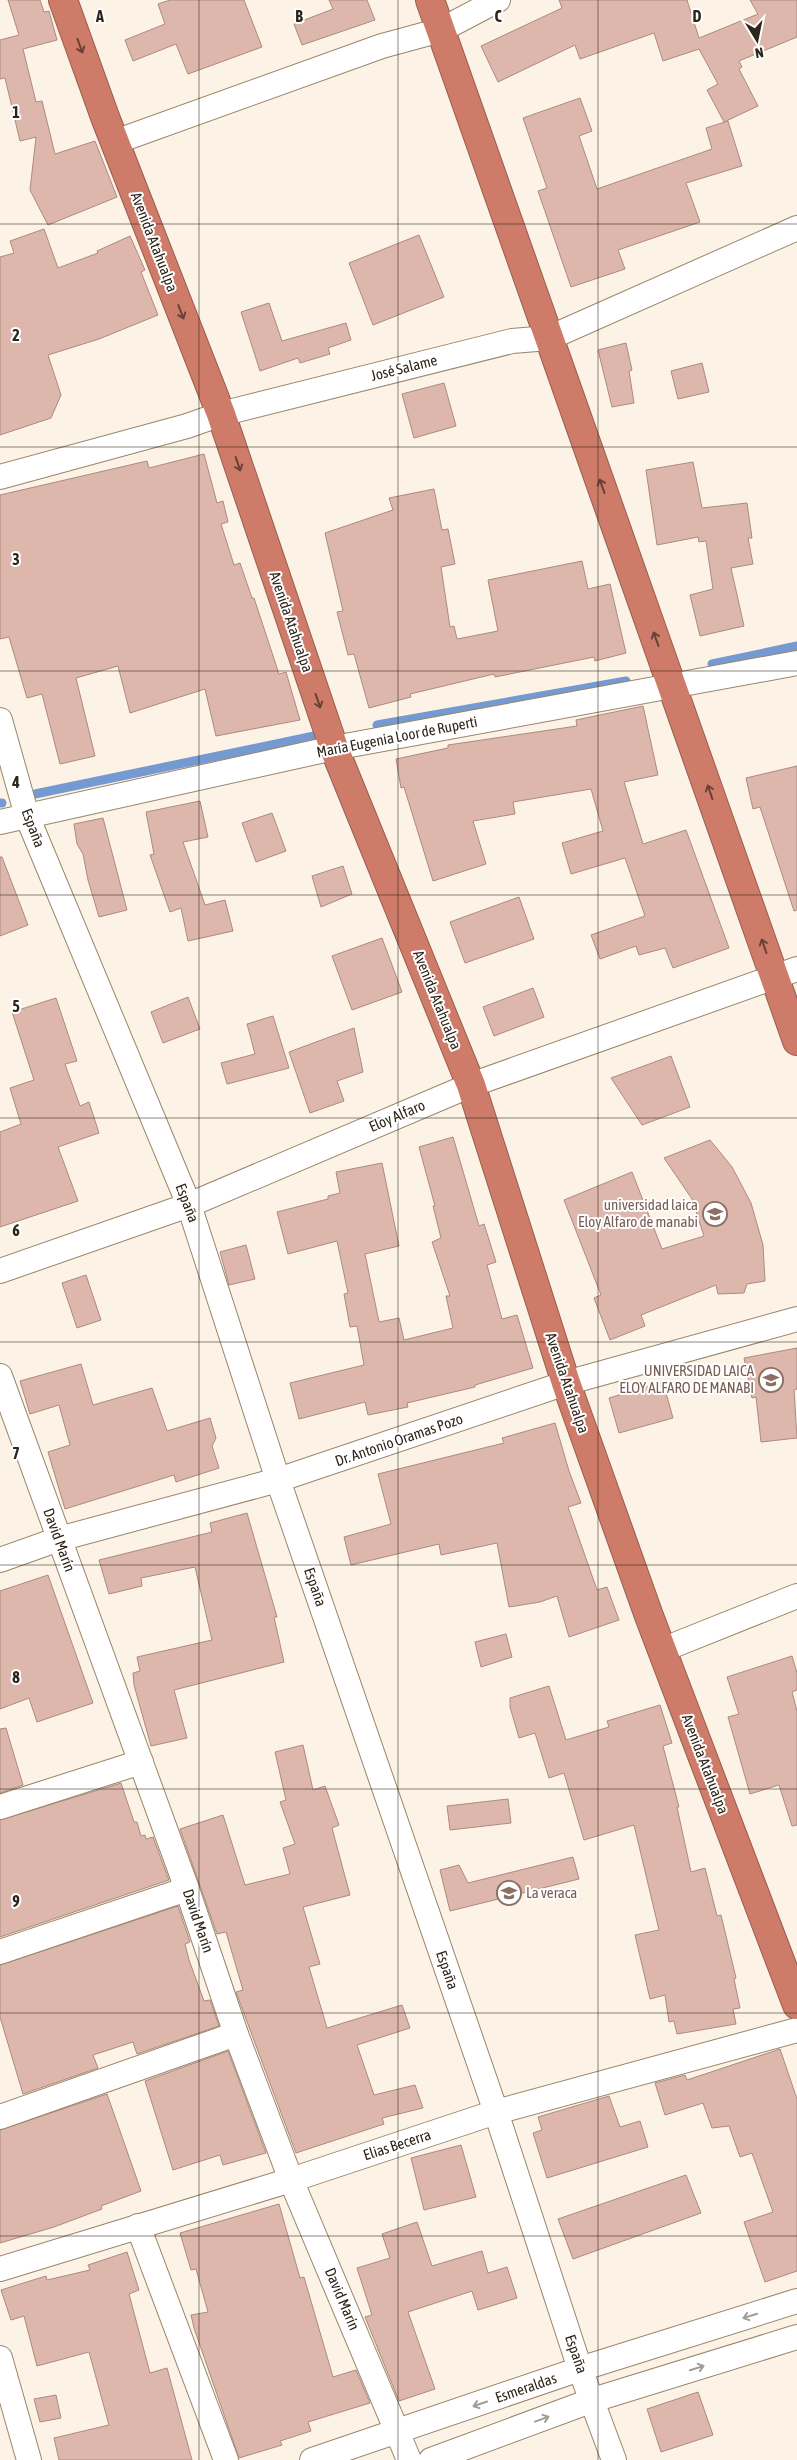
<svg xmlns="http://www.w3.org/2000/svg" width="797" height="2460" viewBox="0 0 797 2460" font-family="'Asap Condensed',sans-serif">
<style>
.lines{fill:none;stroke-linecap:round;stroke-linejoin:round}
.stream{stroke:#749ad1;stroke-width:9}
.building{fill:#ddb7ab;stroke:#ae897f}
.street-casing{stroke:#9a8569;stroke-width:26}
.highway-casing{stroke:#975d4e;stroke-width:30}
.street{stroke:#fff;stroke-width:24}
.highway{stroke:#cf7b6a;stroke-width:28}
.oneway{stroke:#664336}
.oneway2{stroke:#a19d98}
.grid{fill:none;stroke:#2e251a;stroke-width:1;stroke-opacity:0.55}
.labels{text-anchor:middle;stroke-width:4;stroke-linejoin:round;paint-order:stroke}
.street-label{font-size:15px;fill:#2e251a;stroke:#fff}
.education-label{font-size:15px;fill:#785e54;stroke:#fff;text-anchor:end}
.grid-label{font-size:16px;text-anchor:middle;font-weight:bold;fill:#2e251a;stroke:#fff;stroke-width:4;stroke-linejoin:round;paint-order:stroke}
</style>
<rect width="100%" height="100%" fill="#fcf3e6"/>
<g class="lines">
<g class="stream">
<polyline points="712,664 797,646"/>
<polyline points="377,725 626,681"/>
<polyline points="35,794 314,736"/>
<polyline points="0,803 2,803"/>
</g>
</g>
<g class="building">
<polygon points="8,0 40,0 44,12 49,11 57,40 23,49 36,102 42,101 55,154 95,141 117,197 48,225 30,190 36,137 20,141 5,78 0,79 0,40 19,35"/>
<polygon points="170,0 244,0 262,47 188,74 176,44 133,61 125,40 165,24 158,4"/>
<polygon points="329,0 367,0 375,20 302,45 294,24 333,9"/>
<polygon points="559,0 687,0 699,38 758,14 750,0 797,0 797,37 739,61 742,67 739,69 758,106 724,122 707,90 718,84 699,49 663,61 654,33 580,59 575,45 498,82 481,46 562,8"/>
<polygon points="580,98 592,131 579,136 597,189 712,149 706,128 728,121 742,166 686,183 700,222 618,250 625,269 571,287 538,191 547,188 523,118"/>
<polygon points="44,229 58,268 98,253 97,251 130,236 145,270 141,272 158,315 99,339 48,355 61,395 51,418 0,435 0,257 14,253 10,241"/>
<polygon points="419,235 444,297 373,325 349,263"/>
<polygon points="269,303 282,341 346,323 351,340 328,348 330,354 300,363 298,358 260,371 241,312"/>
<polygon points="626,343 632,370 629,371 634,403 612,407 598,350"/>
<polygon points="702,363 709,392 678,399 671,371"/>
<polygon points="444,383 456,426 414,438 402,394"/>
<polygon points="204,454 217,503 223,501 228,522 221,524 234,565 240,563 252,598 254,598 279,674 286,672 300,720 216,736 205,689 130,713 118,666 76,678 95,756 60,764 42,694 27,698 9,637 0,639 0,495 147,461 149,468"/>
<polygon points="693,462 702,508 747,503 752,538 748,538 753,564 731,568 744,626 700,636 690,595 713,589 706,541 699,542 698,537 657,545 646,470"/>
<polygon points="434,489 442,530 448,529 455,564 441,567 450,627 454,626 457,639 498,631 488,580 582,561 588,589 610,584 626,653 595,661 594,657 495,677 494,674 410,694 411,697 369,708 354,654 348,655 337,612 343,611 325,533 393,510 389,498"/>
<polygon points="643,706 658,775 624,782 643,844 686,830 729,948 673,968 665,948 639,955 636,946 600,959 591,935 645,916 625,858 571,874 562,843 603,831 591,789 513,802 515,814 473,821 486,864 433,881 404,787 401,788 396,759 448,748 448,745 577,726 576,720"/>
<polygon points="797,766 797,910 794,911 760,807 753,809 746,778"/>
<polygon points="200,801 208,837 183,842 205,905 225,900 233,931 188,941 181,908 170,912 150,855 154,854 146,812"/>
<polygon points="272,813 286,851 256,862 242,823"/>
<polygon points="103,818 127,910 99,917 88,880 83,854 77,844 74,824"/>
<polygon points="0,857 2,857 28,925 0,936"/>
<polygon points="343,866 352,894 321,907 312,876"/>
<polygon points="519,897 534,939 465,963 450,922"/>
<polygon points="382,938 402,992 352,1010 332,956"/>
<polygon points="533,988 544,1017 494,1036 483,1007"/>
<polygon points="188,997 200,1029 163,1043 151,1012"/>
<polygon points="56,998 77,1061 65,1064 80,1106 89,1102 99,1133 58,1147 78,1201 0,1227 0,1132 21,1124 10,1088 34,1080 12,1012"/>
<polygon points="273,1016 289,1068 227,1084 221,1063 255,1054 247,1024"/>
<polygon points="354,1028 363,1072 337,1081 344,1101 310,1113 289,1052"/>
<polygon points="671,1056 690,1107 642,1125 611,1078"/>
<polygon points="453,1137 479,1226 484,1224 496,1262 487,1265 502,1319 517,1315 533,1368 475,1385 475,1387 407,1403 408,1407 368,1415 365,1402 299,1419 290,1383 364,1365 357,1326 350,1327 344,1294 348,1293 337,1241 288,1254 277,1212 328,1199 328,1196 340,1193 336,1172 382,1163 399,1246 365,1254 379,1322 399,1318 404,1340 453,1328 446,1296 450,1296 432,1242 441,1238 433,1206 435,1206 419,1147"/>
<polygon points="710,1140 732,1167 751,1203 763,1245 765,1281 747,1284 744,1293 718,1294 716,1285 641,1315 645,1326 610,1340 594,1298 601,1295 564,1200 632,1172 662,1249 704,1236 692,1199 664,1158"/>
<polygon points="246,1245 255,1279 229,1285 220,1252"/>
<polygon points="86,1275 101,1320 77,1328 62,1283"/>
<polygon points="797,1348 797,1389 794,1390 797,1438 761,1442 756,1397 752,1398 744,1358"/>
<polygon points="81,1364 93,1405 152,1388 167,1431 210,1418 216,1438 212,1446 219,1468 176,1482 174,1475 65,1509 48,1452 70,1445 59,1405 30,1414 20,1381"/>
<polygon points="663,1382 673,1418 619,1433 609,1398"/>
<polygon points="555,1423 569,1471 581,1503 568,1507 597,1590 607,1587 619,1620 569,1637 557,1596 540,1602 509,1607 497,1543 441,1555 439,1544 351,1565 344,1537 391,1524 378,1474 504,1443 502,1438"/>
<polygon points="247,1513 277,1617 274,1617 284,1662 174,1690 187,1738 151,1746 134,1685 133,1673 140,1671 137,1657 212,1640 195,1567 141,1578 142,1586 109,1594 99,1560 212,1532 210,1523"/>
<polygon points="48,1575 93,1703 37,1722 29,1698 0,1709 0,1591"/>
<polygon points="506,1634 512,1657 481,1667 475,1642"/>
<polygon points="792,1656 797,1673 797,1690 792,1692 797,1711 797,1825 792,1826 779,1785 750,1794 728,1717 739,1714 727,1677"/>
<polygon points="549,1686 566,1740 609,1727 607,1721 660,1705 672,1743 663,1746 679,1807 677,1807 691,1872 705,1868 717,1916 721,1915 736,1978 734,1979 740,2008 733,2009 736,2024 677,2034 674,2021 669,2022 665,1995 650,1999 635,1935 659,1930 634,1825 584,1840 564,1773 549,1778 535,1733 519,1738 510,1707 510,1698"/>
<polygon points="6,1728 23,1785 0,1793 0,1729"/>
<polygon points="303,1745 313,1790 325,1786 339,1825 332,1828 350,1895 303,1907 320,1964 309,1967 327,2028 402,2005 410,2028 357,2045 374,2095 415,2085 423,2108 382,2118 384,2124 296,2153 236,1992 243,1990 226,1932 217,1934 180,1829 223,1815 245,1885 290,1874 283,1848 295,1844 280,1802 286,1800 275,1752"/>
<polygon points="121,1783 134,1822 137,1822 141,1836 145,1835 146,1839 153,1837 169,1880 0,1937 0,1820"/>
<polygon points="508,1799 511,1823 450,1830 447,1806"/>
<polygon points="573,1857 579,1879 450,1911 440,1870 459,1865 468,1883"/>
<polygon points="178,1906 190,1942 185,1944 189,1960 204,2001 210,2000 219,2026 137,2054 133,2042 93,2055 98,2068 23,2094 0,2017 0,1965"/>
<polygon points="780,2049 797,2099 797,2271 765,2282 744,2222 773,2212 752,2153 740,2157 729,2126 712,2128 703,2103 665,2115 655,2083 685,2075 687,2080"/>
<polygon points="228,2051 266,2153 223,2165 220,2155 173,2170 145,2081"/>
<polygon points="107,2094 141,2191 101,2206 102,2209 54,2227 0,2243 0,2130"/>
<polygon points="609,2096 620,2127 640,2121 648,2147 547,2178 533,2133 542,2130 538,2117"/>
<polygon points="461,2145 476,2197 424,2210 411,2158"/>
<polygon points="686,2175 701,2213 573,2259 558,2219"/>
<polygon points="279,2204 300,2278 304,2277 333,2377 356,2370 370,2403 308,2422 311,2431 280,2441 282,2445 239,2458 194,2328 191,2315 208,2312 196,2269 191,2270 180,2233"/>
<polygon points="417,2222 432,2266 482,2251 488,2273 507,2267 517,2298 478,2310 472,2291 408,2312 435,2389 399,2401 365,2317 372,2315 357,2268 390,2258 382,2234"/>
<polygon points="127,2252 139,2290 129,2294 150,2373 167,2368 192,2460 59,2460 54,2438 109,2425 89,2352 37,2366 24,2316 11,2320 1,2290 46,2276 47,2280 90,2270 88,2265"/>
<polygon points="698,2392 713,2435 661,2452 647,2409"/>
<polygon points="56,2395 61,2418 40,2422 34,2399"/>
</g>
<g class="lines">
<defs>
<g id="street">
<polyline points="115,142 382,46 441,30 498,0"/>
<polyline points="0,477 187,426 221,414 512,341 549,338 797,228"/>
<polyline points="0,720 27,816 189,1205 278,1480 496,2112 580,2369 614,2460"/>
<polyline points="0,822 334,748 797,663"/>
<polyline points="0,1271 189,1205 471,1085 797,969"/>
<polyline points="0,1376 187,1889 236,2034 291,2180 409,2460"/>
<polyline points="0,1560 59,1539 278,1480 566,1383 797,1319"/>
<polyline points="662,1650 797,1596"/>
<polyline points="0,1807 141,1762"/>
<polyline points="0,1952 187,1889"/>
<polyline points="0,2117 236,2034"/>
<polyline points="138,2226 226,2460"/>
<polyline points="0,2269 291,2180 496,2112 797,2030"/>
<polyline points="0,2358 29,2460"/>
<polyline points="312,2460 580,2369 797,2301"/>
<polyline points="431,2460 593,2400 797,2337"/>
</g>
<g id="highway">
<polyline points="63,0 105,117 221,414 334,748 471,1085 566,1383 649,1616 797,2005"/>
<polyline points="430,0 797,1041"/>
</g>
</defs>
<use href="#street" class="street-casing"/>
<use href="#highway" class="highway-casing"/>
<use href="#street" class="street"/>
<use href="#highway" class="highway"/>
</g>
<defs><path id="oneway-shaft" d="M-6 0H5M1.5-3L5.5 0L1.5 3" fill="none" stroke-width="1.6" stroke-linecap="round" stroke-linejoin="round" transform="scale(1.25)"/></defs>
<g class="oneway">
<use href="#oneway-shaft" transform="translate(80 46) rotate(70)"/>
<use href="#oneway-shaft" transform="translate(181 312) rotate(69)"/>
<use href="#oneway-shaft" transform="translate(238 464) rotate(71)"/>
<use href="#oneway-shaft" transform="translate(602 486) rotate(-110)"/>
<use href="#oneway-shaft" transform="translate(656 639) rotate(-110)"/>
<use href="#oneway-shaft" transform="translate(318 701) rotate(71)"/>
<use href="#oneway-shaft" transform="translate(710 792) rotate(-109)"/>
<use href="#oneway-shaft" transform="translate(764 946) rotate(-109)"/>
</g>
<g class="oneway2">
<use href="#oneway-shaft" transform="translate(750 2316) rotate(163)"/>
<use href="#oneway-shaft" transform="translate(697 2368) rotate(-17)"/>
<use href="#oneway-shaft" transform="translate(480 2404) rotate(161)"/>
<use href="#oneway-shaft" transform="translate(542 2419) rotate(-20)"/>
</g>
<path class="grid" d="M 199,0 L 199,2460M 398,0 L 398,2460M 598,0 L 598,2460M 0,224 L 797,224M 0,447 L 797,447M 0,671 L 797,671M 0,895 L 797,895M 0,1118 L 797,1118M 0,1342 L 797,1342M 0,1565 L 797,1565M 0,1789 L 797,1789M 0,2013 L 797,2013M 0,2236 L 797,2236"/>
<defs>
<symbol id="school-ring" viewBox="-11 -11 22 22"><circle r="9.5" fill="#fff" stroke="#8d6e63" stroke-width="1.5"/><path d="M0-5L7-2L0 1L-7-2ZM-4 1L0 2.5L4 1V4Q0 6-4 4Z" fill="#8d6e63"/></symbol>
<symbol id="university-ring" viewBox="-11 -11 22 22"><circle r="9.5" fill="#fff" stroke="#8d6e63" stroke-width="1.5"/><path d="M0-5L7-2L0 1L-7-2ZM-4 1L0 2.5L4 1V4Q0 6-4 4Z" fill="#8d6e63"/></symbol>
</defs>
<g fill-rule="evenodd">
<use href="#school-ring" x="701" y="1200" width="28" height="28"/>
<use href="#university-ring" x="757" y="1366" width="28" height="28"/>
<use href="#school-ring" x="495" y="1879" width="28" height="28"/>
</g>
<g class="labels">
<g class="street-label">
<text transform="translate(154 242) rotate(69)" y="5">Avenida Atahualpa</text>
<text transform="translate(404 368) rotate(-14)" y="5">José Salame</text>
<text transform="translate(291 622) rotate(71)" y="5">Avenida Atahualpa</text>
<text transform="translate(397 737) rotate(-11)" y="5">María Eugenia Loor de Ruperti</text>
<text transform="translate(33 828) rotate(69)" y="5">España</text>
<text transform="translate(437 1000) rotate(68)" y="5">Avenida Atahualpa</text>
<text transform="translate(397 1116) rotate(-23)" y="5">Eloy Alfaro</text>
<text transform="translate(187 1203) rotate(69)" y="5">España</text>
<text transform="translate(567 1383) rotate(71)" y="5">Avenida Atahualpa</text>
<text transform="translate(399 1440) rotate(-19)" y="5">Dr. Antonio Oramas Pozo</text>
<text transform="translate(59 1540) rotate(70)" y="5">David Marín</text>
<text transform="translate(315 1587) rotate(71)" y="5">España</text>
<text transform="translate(705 1764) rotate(69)" y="5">Avenida Atahualpa</text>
<text transform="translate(198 1921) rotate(71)" y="5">David Marín</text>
<text transform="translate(447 1970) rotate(71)" y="5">España</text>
<text transform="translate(397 2145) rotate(-18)" y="5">Elias Becerra</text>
<text transform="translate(342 2299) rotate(67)" y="5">David Marín</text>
<text transform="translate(576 2354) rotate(71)" y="5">España</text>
<text transform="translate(526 2388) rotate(-19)" y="5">Esmeraldas</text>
</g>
<g class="education-label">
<text x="698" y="1210">universidad laica<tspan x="698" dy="17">Eloy Alfaro de manabi</tspan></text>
<text x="754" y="1376">UNIVERSIDAD LAICA<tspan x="754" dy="17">ELOY ALFARO DE MANABI</tspan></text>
<text x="526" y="1898" text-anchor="start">La veraca</text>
</g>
</g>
<g class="grid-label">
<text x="100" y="22">A</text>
<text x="299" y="22">B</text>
<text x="498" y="22">C</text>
<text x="697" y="22">D</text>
<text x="16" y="118">1</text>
<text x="16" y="341">2</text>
<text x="16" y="565">3</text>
<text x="16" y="788">4</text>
<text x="16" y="1012">5</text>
<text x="16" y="1236">6</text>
<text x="16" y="1459">7</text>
<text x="16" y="1683">8</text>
<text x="16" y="1907">9</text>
</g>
<g transform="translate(757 40) rotate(170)" stroke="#ffffff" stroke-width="4" paint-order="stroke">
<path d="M0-4L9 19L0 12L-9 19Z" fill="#2e251a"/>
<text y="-8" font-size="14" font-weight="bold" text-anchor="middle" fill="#2e251a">N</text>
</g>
</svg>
